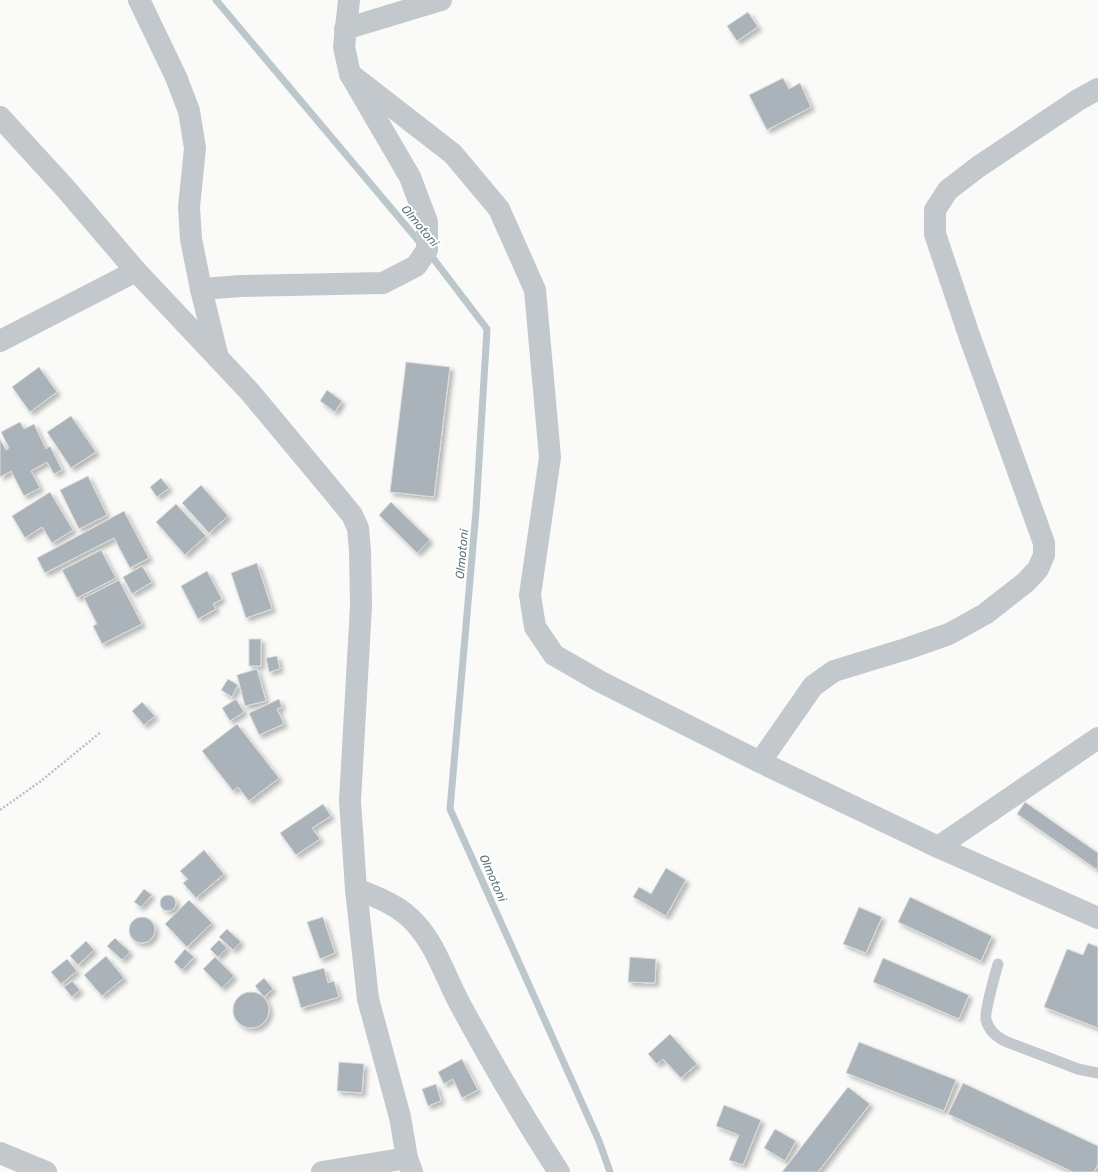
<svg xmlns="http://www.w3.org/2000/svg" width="1098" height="1172" viewBox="0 0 1098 1172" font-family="Rubik,sans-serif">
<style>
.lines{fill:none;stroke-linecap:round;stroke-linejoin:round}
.stream{stroke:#bbc7cb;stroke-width:7}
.building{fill:#aab3b9;stroke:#dcdcda;filter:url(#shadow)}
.path{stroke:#bbbfc2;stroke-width:2.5;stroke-dasharray:2 2;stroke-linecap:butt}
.service{stroke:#c3c8cc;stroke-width:11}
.minor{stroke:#c3c8cc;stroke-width:22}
.labels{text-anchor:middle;stroke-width:4;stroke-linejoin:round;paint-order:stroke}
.water-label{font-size:12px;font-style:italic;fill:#60757c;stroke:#fff}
</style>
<defs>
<filter id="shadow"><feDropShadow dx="3.5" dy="3.5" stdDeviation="2" flood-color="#0004"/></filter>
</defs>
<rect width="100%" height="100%" fill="#fafaf8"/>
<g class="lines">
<g class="stream">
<polyline points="216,0 422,245"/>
<polyline points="429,253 487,329 476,511 450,809 599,1141 610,1172"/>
</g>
</g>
<g class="building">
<polygon points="748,12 758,27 737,41 727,26"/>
<polygon points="783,78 789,89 800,83 811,107 767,130 749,95"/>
<polygon points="406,362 450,367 434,497 390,492"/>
<polygon points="39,367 57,392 30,412 12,387"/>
<polygon points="327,390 342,401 335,412 320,401"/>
<polygon points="71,416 96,452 71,468 47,432"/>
<polygon points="20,422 24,429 34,424 46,449 50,446 62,470 54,474 47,462 31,471 40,488 24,496 11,471 0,477 0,439 6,450 9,448 1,432"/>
<polygon points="88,476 107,515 79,529 60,490"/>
<polygon points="161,478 169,488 157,497 150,487"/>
<polygon points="201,485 228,516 209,533 182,503"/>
<polygon points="50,492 73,530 52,543 42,527 25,538 12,516"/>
<polygon points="391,502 430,540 417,553 379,515"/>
<polygon points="176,504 206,536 185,555 156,522"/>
<polygon points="124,511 149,558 130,568 114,538 45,573 37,558"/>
<polygon points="101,550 116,578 77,598 62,570"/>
<polygon points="257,563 272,609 246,618 231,573"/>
<polygon points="142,566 152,582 132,594 123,577"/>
<polygon points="207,571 222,599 213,604 216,609 198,619 181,586"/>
<polygon points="119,580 142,624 102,644 93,626 97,624 84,598"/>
<rect x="249" y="639" width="12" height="27"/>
<polygon points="277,656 280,669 269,672 266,658"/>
<polygon points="257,669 266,701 245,706 237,675"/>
<polygon points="228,679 238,685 232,697 221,690"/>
<polygon points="236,699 244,712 230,721 222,708"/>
<polygon points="279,699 282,707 277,709 284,724 259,735 249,713"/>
<polygon points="142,702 155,716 144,725 132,711"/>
<polygon points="237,724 279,778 249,801 238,787 233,791 202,751"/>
<polygon points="1025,802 1098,853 1098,867 1096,869 1017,814"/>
<polygon points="323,804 331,816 312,828 320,839 296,855 280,833"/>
<polygon points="204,850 224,874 196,898 183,883 188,879 180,871"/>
<polygon points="666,868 686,880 666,916 633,897 639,887 651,894"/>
<polygon points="144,889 152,895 141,907 134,902"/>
<circle cx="168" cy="903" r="8"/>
<polygon points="910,897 992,936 981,961 898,922"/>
<polygon points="189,900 212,923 187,947 165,924"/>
<polygon points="859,907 882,917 866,953 843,944"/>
<polygon points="323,917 335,953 320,959 307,922"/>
<circle cx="142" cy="930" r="13"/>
<polygon points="227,929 241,942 233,950 219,937"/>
<polygon points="115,938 130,952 122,960 107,946"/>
<polygon points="219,940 227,948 218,957 210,949"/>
<polygon points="86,941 94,950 78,965 70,956"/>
<polygon points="1088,943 1098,947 1098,1028 1044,1007 1067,949 1083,955"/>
<polygon points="185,949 194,957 182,970 174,962"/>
<polygon points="106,956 124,978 102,996 84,975"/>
<polygon points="215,957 234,976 222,988 203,969"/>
<polygon points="630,957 656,959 655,983 628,982"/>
<polygon points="883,958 969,995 959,1019 873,982"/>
<polygon points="67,959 77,971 61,984 51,972"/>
<polygon points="324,968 328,983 334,981 339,997 301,1008 292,977"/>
<polygon points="264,978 273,989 264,997 255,986"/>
<polygon points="72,981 80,990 72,997 64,987"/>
<circle cx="251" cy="1010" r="18"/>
<polygon points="670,1034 697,1064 681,1078 663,1059 657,1064 648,1054"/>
<polygon points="859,1042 956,1080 944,1111 846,1073"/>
<polygon points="462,1059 478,1090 462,1098 453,1079 444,1084 438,1072"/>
<polygon points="339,1062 364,1064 362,1093 337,1091"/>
<polygon points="963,1083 1098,1146 1098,1164 1094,1172 1073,1172 948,1114"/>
<polygon points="436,1084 441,1101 428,1106 422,1089"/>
<polygon points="848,1087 870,1104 818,1172 782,1172"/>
<polygon points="724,1105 761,1120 743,1165 729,1160 739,1135 716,1126"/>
<polygon points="775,1129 796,1141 785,1161 764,1148"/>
</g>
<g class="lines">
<polyline class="path" points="0,810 41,781 101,732"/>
<path class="service" d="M 998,964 C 995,974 984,1014 986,1020 C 989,1031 998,1038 1007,1042 L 1078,1069 L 1098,1073"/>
<g class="minor">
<polyline points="139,0 176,77 189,111 195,148 189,207 191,239 201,289 218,358"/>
<polyline points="345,29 441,0"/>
<polyline points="350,74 453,154 499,209 535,290 550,457 530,595 535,627 554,655 601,682 760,762 938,847 1098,918"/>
<polyline points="0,117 65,188 136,271 250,392 335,494 352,515 358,528 360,551 361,606 350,801 356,889 368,999 400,1117 407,1158 412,1172"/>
<polyline points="201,289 241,286 383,283 416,266 427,250 427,222 410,177 350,74 344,47 349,0"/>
<polyline points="0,341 136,271"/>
<polyline points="760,762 813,686 834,671 906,649 949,634 985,614 1026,582 1038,569 1044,555 1044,543 969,335 935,234 935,210 948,190 978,167 1078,100 1098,89"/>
<polyline points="938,847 1098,738"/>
<path d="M 356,889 C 377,897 401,906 416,924 C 437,947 446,979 461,1006 C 492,1063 523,1117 559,1172"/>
<polyline points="0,1153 46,1172"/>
<polyline points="322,1172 407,1158"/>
</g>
</g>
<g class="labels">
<g class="water-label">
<text transform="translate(420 226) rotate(50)" y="4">Olmotoni</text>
<text transform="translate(462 554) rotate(-85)" y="4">Olmotoni</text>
<text transform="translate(493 878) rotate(66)" y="4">Olmotoni</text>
</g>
</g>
</svg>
